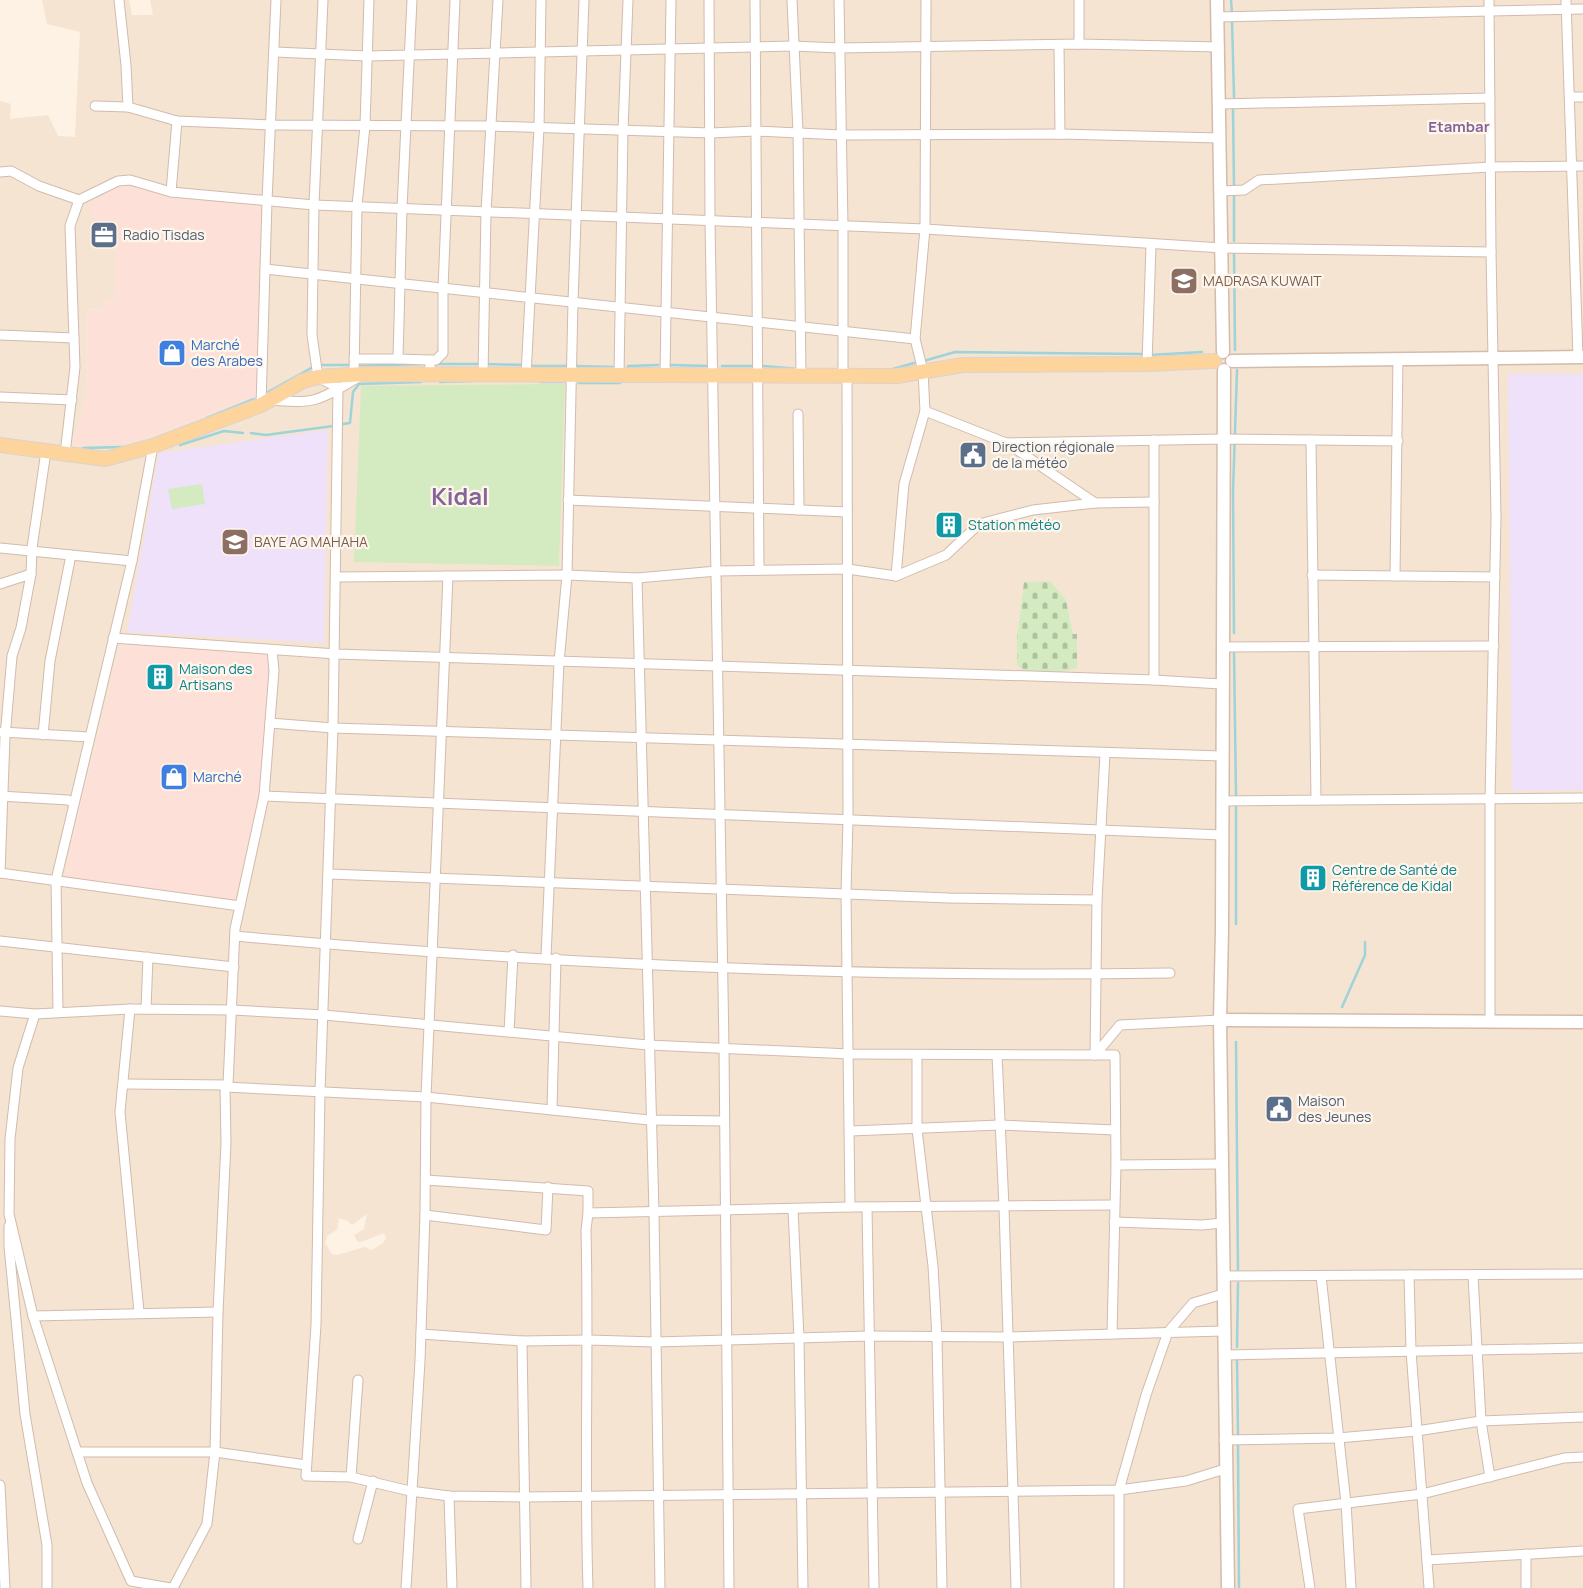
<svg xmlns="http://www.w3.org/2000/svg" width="1583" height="1588" viewBox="0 0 1583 1588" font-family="Manrope,sans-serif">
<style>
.residential{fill:#f5e4d2;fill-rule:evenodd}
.commercial{fill:#fde1d8}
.education{fill:#efe1f9}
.grass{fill:#d4ebc2}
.cemetery{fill:url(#cemetery-stones)}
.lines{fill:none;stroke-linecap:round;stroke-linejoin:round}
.stream{stroke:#9ed3d9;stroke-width:2.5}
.street-casing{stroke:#d1bbad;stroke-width:11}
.secondary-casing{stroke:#d4bbaa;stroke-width:15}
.primary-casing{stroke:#dbd3d0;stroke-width:16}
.street{stroke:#fff;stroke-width:9}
.secondary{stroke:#fff;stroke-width:12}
.primary{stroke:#fdd49b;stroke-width:14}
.labels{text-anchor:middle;stroke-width:4.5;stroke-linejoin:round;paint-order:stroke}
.service-label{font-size:14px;fill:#4e5e75;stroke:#fff6eb;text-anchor:start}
.education-label{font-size:14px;fill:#785e54;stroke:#fff6eb;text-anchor:start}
.shop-label{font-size:14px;fill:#366cbe;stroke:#fff6eb;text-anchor:start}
.culture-label{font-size:14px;fill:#0d838f;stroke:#fff6eb;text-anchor:start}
.neighbourhood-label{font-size:15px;font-weight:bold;fill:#85649a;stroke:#fff6eb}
.town-label{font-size:24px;font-weight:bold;fill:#85649a;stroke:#fff6eb}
</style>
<defs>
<pattern id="cemetery-stones" width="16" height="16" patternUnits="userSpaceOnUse" patternTransform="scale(1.25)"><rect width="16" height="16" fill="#d4ebc2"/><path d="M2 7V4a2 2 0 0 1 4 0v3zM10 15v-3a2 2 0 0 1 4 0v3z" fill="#b1c1a0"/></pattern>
</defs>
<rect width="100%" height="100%" fill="#fdf2e4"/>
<path class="residential" d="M 42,0 L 129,0 L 132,15 L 153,15 L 150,0 L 1583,0 L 1583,1588 L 0,1588 L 0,101 L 11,104 L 10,119 L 48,115 L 58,136 L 75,137 L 80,32 L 47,24 ZM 115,228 L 256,396 L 136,442 L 72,446 L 87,395 L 86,309 L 102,310 L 102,302 L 115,298 ZM 1024,583 L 1066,600 L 1073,634 L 1076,634 L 1017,665 L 1017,637 ZM 121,643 L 262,757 L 259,798 L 237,902 L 65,879 L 78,813 ZM 367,1214 L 364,1229 L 354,1235 L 357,1241 L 361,1242 L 384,1233 L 386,1238 L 383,1243 L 372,1250 L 365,1247 L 337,1255 L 332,1254 L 325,1243 L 328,1235 L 337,1230 L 339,1218 L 348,1221 L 352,1225 Z"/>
<g class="commercial">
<polygon points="122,185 262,203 256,396 136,442 72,446 87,395 86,309 102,310 102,302 115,298 115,228 91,227 90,205 110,190"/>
<polygon points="121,643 269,655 269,694 259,798 237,902 65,879 78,813"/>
</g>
<g class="education">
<polygon points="1508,374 1583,374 1583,790 1512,791"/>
<polygon points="328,430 324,643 127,632 159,453"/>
</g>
<g class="grass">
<polygon points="565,384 559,566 354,562 361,386"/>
<polygon points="202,484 205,504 172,509 168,489"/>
</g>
<path class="cemetery" d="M 1050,581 L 1066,600 L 1073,634 L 1077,634 L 1077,668 C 1053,674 1038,682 1017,665 L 1017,637 L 1024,582 Z"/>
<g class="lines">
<g class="stream">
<polyline points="1231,0 1232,13"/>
<polyline points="1232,20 1234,97"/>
<polyline points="1233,108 1234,187"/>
<polyline points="1234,194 1234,241"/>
<polyline points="1234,251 1235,350"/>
<polyline points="1150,355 1202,352"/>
<polyline points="927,360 955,352 1142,354"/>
<polyline points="435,364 481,364"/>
<polyline points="485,364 524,365"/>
<polyline points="320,365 351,365"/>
<polyline points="671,365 708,366"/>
<polyline points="357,366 421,364"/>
<polyline points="531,366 566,366"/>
<polyline points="576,366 613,367"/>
<polyline points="628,366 658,365"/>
<polyline points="722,366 753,366"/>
<polyline points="763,366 799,369"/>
<polyline points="893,369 914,363"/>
<polyline points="440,382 471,381"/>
<polyline points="541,382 564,382"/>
<polyline points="579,383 620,383"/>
<polyline points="266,393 313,367"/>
<polyline points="207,418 254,399"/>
<polyline points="343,424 350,423 353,392 359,384 421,382"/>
<polyline points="251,433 266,435 333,426"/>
<polyline points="180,445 224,431 243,433"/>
<polyline points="83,448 122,447"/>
<polyline points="1234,633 1233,492 1237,370"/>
<polyline points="1234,653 1236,796"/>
<polyline points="1236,924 1236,805"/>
<polyline points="1342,1007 1365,955 1365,942"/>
<polyline points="1236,1042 1238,1272"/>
<polyline points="1237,1347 1238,1283"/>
<polyline points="1237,1358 1238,1435"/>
<polyline points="1238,1445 1239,1588"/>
</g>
<defs>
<g id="street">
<polyline points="119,0 126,65 128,107"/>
<polyline points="323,0 314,205 312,335 318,377 338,388 333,728 320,1092 316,1325 306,1476 351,1477 410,1491 449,1496 523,1497 1119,1490 1186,1481 1225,1469"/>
<polyline points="709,0 710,221 724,1048 729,1588"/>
<polyline points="755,0 759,570"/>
<polyline points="792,0 798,132 801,376"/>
<polyline points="839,0 843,226 843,377"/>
<polyline points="1489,0 1491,252 1496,518 1490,799 1490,1022"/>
<polyline points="1566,0 1578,357"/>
<polyline points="1218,17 1583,9"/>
<polyline points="1079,44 1079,0"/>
<polyline points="1059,45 1060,134"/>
<polyline points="275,52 367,56 793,46 839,48 1079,44 1219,47"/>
<polyline points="1570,97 1583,97"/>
<polyline points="1220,104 1490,98"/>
<polyline points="95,106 128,107 177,121 271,125 490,126 711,133 755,131 841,135 1060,134 1219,138"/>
<polyline points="0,172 11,171 39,186 79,200 118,181 130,180 171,192 314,205 925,229 1222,248 1491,252"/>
<polyline points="1221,191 1244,190 1259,180 1491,167 1583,166"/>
<polyline points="171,192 177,121"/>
<polyline points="265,269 915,339"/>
<polyline points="0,335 74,338"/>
<polyline points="354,359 398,359 402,208 412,0"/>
<polyline points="398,359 430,360"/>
<polyline points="1147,364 1151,245"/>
<polyline points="430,374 430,360 436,360 443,353 443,288 455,0"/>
<polyline points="354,375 357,206 365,126 369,0"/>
<polyline points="483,375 486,212 498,0"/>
<polyline points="526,375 539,128 541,0"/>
<polyline points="619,375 623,130 628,0"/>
<polyline points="665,375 671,0"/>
<polyline points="847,377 848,820 846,893 850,1207"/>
<polyline points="0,397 72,400"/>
<path d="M 273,400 C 319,405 321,398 359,377"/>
<polyline points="261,405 267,201 276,0"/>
<polyline points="925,411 1006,443 1223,439 1398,441"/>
<polyline points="798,414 799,510"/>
<polyline points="1154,440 1154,680"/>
<polyline points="1311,440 1316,800"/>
<polyline points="1007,443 1095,503"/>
<polyline points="65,454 75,367 70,226 79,200"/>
<polyline points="568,500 847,512"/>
<polyline points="0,548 132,561"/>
<polyline points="1312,575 1495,577"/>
<polyline points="896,576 946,555 979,524 1033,510 1095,503 1154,502"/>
<polyline points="1395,576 1398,359"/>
<polyline points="336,577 567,575 637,578 717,571 848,569 896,576 904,484 925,411 923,371 915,339 925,229 926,0"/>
<polyline points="637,578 654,1212 660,1588"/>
<polyline points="0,584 31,574"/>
<polyline points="113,638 336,654 1154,680 1221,684"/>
<polyline points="1222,647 1494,646"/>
<polyline points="270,723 333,728 1222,756"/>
<polyline points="2,732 89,737"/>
<polyline points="43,735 50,661 71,555"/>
<polyline points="0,796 68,800 72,802"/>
<polyline points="264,796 1222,835"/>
<polyline points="1222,801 1583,798"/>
<polyline points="0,873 5,737 12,656 21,628 31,574 32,548 46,451"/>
<polyline points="0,873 240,906"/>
<polyline points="329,874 949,898 1097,900"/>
<path d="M 235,936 C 545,964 859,978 1170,973"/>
<polyline points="0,941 234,967"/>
<polyline points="546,957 559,662 567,575 573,302 584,0"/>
<polyline points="130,1009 120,1112 139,1312"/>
<polyline points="146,1009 148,957"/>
<polyline points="0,1011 35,1014 130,1009 232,1010 324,1015 648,1045 850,1054 1115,1055 1116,1165 1112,1334"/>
<polyline points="58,1011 56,880 132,561 153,446"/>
<polyline points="35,1014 18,1068 10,1139 9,1214 33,1316 77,1452 87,1483 131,1581 170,1588"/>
<polyline points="509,1032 513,955"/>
<polyline points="917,1055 917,1129 933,1266 937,1337 942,1588"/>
<polyline points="997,1055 1004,1207 1016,1588"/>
<polyline points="1095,1055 1097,900 1105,754"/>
<polyline points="1095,1055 1120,1025 1220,1020"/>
<polyline points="124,1084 228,1085"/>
<polyline points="225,1087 426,1097 649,1120 724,1121"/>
<polyline points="552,1110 556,958"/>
<polyline points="850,1131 1000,1125 1115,1130"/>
<polyline points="1116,1165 1220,1164"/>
<polyline points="426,1180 588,1191 588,1213 850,1207 1114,1205"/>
<polyline points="867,1208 874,1588"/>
<polyline points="793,1209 799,1338 803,1588"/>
<polyline points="425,1215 546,1230 548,1187"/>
<polyline points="1114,1222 1202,1225 1222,1223"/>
<polyline points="9,1226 9,1246 25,1414 47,1545 47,1588"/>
<polyline points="1409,1275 1411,1351 1429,1588"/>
<polyline points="1473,1275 1481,1421 1490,1477"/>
<polyline points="1223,1276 1583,1274"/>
<polyline points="1321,1276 1346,1503 1351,1588"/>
<polyline points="33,1316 218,1312"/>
<polyline points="421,1334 522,1341 589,1340 655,1342 869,1336 1007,1337 1223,1331"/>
<polyline points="522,1341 526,1588"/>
<polyline points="1225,1355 1583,1348"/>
<polyline points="1224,1440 1338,1438 1417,1431 1481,1421 1583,1417"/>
<polyline points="77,1452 215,1452 306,1465"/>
<polyline points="351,1477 358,1380"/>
<polyline points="0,1485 5,1588"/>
<polyline points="449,1496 452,1588"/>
<polyline points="358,1539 373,1481"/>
<polyline points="1427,1560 1583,1551"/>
<polyline points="173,1588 207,1524 215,1452 218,1312 226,1143 225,1087 228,1085 235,929 264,796 274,671 272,650"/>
<polyline points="406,1588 420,1361 425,1215 426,1097 448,576"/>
<path d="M 588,1588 C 584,1469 589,1349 586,1230 L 588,1213"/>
<polyline points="1119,1588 1119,1490 1146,1395 1168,1332 1193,1303 1223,1294"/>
<polyline points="1310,1588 1298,1509 1422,1494 1564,1458 1583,1457"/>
<polyline points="1526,1588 1526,1554"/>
</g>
<g id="secondary">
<polyline points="1217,0 1223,352"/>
<polyline points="1232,361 1583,357"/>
<polyline points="1224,370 1222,930 1220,1020 1228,1588"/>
<polyline points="1220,1020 1583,1022"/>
</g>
<polyline id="primary" points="0,445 105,459 153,446 261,405 303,381 318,377 364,374 897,376 963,365 1147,364 1214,361"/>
</defs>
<use href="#street" class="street-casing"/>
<use href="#secondary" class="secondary-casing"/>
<use href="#primary" class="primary-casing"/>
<use href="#street" class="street"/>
<use href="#secondary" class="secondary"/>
<use href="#primary" class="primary"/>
</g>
<defs>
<symbol id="office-square" viewBox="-11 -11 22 22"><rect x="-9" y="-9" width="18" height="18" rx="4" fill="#5c6f8a" stroke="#fff6eb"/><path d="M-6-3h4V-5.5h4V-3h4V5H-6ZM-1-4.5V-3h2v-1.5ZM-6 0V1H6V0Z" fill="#fff"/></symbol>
<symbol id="school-square" viewBox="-11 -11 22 22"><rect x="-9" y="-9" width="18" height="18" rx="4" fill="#8d6e63" stroke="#fff6eb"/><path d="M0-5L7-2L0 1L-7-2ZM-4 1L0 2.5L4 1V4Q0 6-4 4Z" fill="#fff"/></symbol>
<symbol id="shop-square" viewBox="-11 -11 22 22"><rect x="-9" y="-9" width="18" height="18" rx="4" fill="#3f7fe0" stroke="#fff6eb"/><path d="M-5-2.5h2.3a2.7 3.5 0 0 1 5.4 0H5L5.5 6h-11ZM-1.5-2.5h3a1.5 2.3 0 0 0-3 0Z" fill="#fff"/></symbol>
<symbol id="civic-square" viewBox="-11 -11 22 22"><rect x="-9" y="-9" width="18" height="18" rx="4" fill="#5c6f8a" stroke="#fff6eb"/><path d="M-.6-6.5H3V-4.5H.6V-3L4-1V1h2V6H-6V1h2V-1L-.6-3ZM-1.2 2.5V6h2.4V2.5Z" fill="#fff"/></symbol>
<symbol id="building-square" viewBox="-11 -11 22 22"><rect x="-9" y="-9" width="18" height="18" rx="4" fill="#0f9aa8" stroke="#fff6eb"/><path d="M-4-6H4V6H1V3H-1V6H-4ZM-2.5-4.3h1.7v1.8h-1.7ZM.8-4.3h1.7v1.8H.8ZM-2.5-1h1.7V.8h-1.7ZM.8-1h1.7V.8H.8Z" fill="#fff"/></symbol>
</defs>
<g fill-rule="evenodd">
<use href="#office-square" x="88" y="219" width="32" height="32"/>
<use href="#school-square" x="1168" y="265" width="32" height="32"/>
<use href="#shop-square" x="156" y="337" width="32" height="32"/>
<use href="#civic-square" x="957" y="439" width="32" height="32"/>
<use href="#building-square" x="933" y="509" width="32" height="32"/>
<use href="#school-square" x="219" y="526" width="32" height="32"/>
<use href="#building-square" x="144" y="661" width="32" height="32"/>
<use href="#shop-square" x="158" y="761" width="32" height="32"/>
<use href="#building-square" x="1297" y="862" width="32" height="32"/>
<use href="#civic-square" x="1263" y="1093" width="32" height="32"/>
</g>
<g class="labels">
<g class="service-label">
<text x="123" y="240">Radio Tisdas</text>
<text x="992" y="452">Direction régionale<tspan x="992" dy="16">de la météo</tspan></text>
<text x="1298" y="1106">Maison<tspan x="1298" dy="16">des Jeunes</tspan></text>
</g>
<g class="education-label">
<text x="1203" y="286">MADRASA KUWAIT</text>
<text x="254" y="547">BAYE AG MAHAHA</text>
</g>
<g class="shop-label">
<text x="191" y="350">Marché<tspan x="191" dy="16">des Arabes</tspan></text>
<text x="193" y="782">Marché</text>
</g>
<g class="culture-label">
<text x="968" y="530">Station météo</text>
<text x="179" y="674">Maison des<tspan x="179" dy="16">Artisans</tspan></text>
<text x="1332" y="875">Centre de Santé de<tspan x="1332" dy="16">Référence de Kidal</tspan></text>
</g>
<g class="neighbourhood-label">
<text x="1459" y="132">Etambar</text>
</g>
<g class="town-label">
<text x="460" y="505">Kidal</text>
</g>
</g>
</svg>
